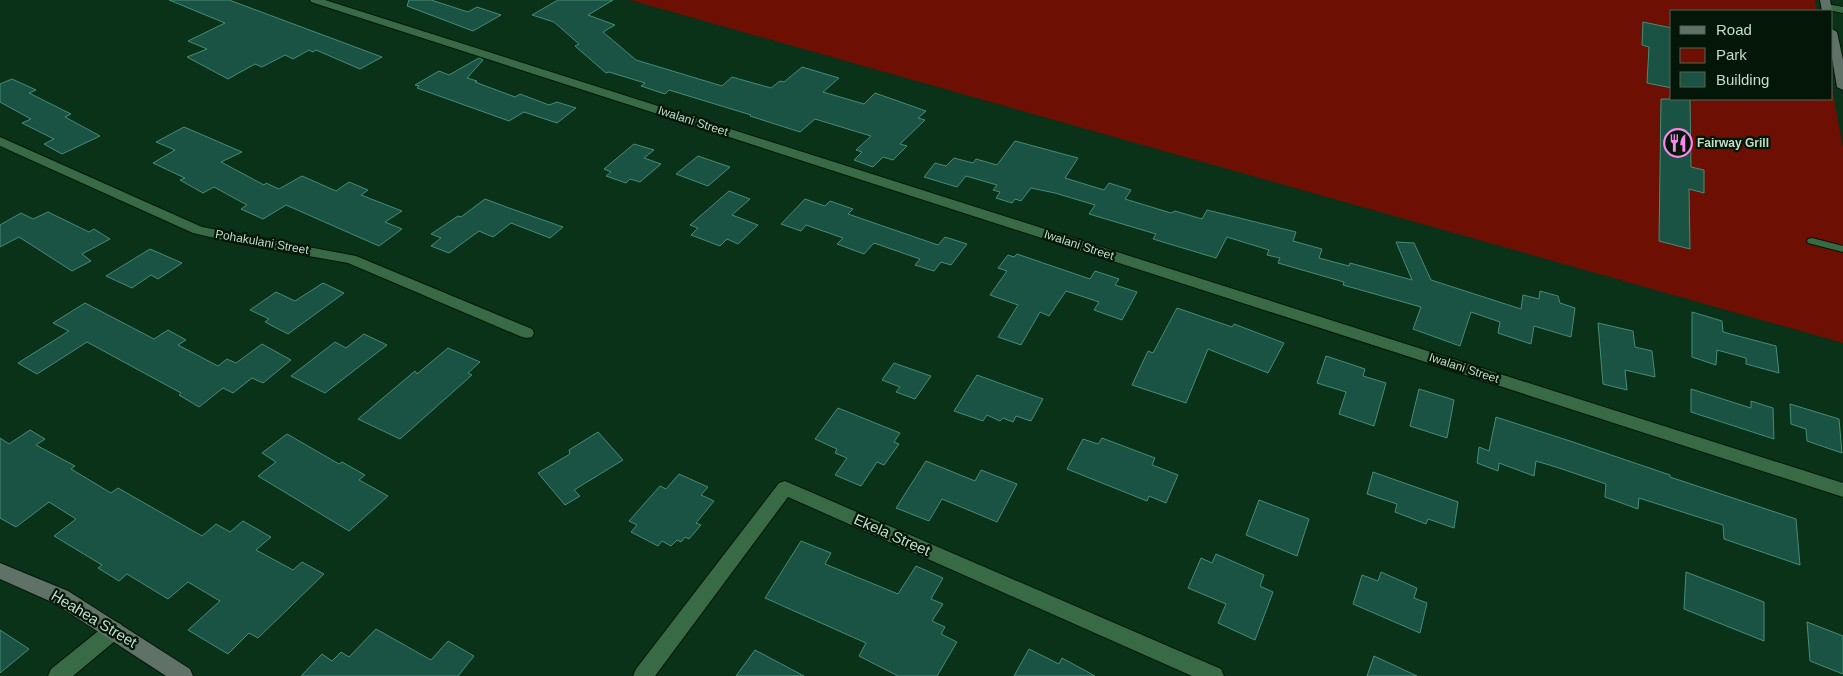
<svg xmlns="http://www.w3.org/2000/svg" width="1843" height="676" viewBox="0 0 1843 676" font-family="Helvetica,sans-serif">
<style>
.green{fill:#6d0f03}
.building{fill:#1a5243;stroke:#458d77}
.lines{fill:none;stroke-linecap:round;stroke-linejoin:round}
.lane-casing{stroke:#001706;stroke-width:2}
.street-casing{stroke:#001706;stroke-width:2}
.secondary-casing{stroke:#001706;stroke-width:2}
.lane{fill:#386a45;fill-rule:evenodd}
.street{fill:#386a45;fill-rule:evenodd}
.secondary{fill:#607167;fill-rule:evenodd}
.labels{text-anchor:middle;stroke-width:4.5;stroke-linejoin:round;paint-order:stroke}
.street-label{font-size:12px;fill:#c3dec9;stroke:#031608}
.poi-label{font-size:12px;font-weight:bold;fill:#c3dec9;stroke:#031608;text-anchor:start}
.near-street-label{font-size:15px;fill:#c3dec9;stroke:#031608}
</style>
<rect width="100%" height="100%" fill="#0a3218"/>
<polygon class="green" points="630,0 1815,0 1817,11 1672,11 1672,99 1832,99 1832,88 1843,148 1843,343"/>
<g class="building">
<polygon points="169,0 229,0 382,57 360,69 316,50 313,52 309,50 293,59 285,55 262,67 255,64 228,79 187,57 207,49 188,41 225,23"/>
<polygon points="409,0 431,0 468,12 477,7 501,15 473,31 407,6"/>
<polygon points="558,0 613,0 588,15 615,25 603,32 636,60 722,86 732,77 771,88 780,81 784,82 802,67 839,78 823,92 864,104 875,93 926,111 918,118 925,120 900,144 907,146 893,160 883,157 873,167 854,160 862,152 856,150 871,136 815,119 800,132 750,116 751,115 669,90 665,94 641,86 645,83 609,72 606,73 575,46 579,44 554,22 532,15"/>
<polygon points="1643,22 1672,28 1672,88 1647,83 1649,47 1642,45"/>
<polygon points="479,58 483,60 467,78 477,81 475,82 515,97 520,94 549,105 557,102 576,108 557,123 524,112 509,121 417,88 419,86 415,85 439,71 449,75"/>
<polygon points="12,79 36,90 29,93 71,114 65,117 100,136 62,154 44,144 54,139 22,123 31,119 0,102 0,84"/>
<polygon points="1661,99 1690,99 1691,167 1704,170 1704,193 1689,189 1690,249 1659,241"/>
<polygon points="184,127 242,152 221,162 264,185 266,183 279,189 302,176 336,191 349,182 368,190 361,195 402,211 385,222 402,229 379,246 286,205 263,219 241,209 247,205 214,187 203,193 180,180 185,178 153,163 175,150 156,142"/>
<polygon points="1015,141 1078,158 1065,178 1104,190 1109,183 1131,190 1125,199 1171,213 1175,211 1202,219 1207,210 1296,232 1293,241 1322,249 1319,258 1349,266 1350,263 1412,280 1396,242 1414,243 1431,280 1521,309 1523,295 1539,299 1540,291 1558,296 1560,303 1575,308 1571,337 1534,326 1531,344 1498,333 1500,322 1471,312 1460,346 1413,329 1421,307 1343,285 1344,282 1278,263 1280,258 1267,255 1269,250 1227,237 1216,258 1153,239 1156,234 1089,214 1095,205 1055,193 1031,188 1021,201 1015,199 1012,203 996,198 1000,192 993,190 997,185 966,176 957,187 924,177 935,163 946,166 954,158 973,163 976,159 997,165"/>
<polygon points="634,144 654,150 644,158 661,164 640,182 630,179 626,183 606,176 611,172 604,169"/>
<polygon points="698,156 730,167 708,186 676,174"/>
<polygon points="729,191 750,199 732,215 758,225 738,244 727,239 720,246 691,235 698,228 690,225"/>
<polygon points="485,199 509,208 563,227 550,238 511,223 493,237 479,231 449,253 431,246 441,238 431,234 458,216 461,217"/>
<polygon points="805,199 825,206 830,201 853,209 848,214 938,245 945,237 967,244 951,265 941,262 934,271 915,265 920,259 874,243 864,254 837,244 843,238 806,225 801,231 781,224"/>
<polygon points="48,212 89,232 94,229 110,239 82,254 91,261 72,271 19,237 0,247 0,225 21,213 33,219"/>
<polygon points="150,249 182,263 158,279 151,275 132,288 106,276"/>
<polygon points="1017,254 1090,279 1095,271 1119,279 1115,285 1137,292 1122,320 1094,310 1099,302 1066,291 1049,316 1040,312 1021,345 998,337 1018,305 990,295 1007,271 998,268 1008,255 1014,257"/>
<polygon points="323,283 344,293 288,334 265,322 269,319 250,310 276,292 295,301"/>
<polygon points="85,303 154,339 168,330 186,340 178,345 218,366 227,359 236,363 262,344 291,360 263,383 252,378 233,393 223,388 199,407 179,395 181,393 87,342 37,374 18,363 69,331 53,323"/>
<polygon points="1177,308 1232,327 1234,324 1284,343 1268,373 1208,349 1186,403 1132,385 1148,351 1153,353"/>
<polygon points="1692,312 1722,321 1723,332 1776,346 1779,373 1746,364 1746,358 1717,350 1716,365 1692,357"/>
<polygon points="1598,323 1633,331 1635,347 1652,351 1655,377 1625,370 1627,390 1603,384"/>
<polygon points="364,334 387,345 325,393 291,376 335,342 346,348"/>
<polygon points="448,348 480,362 468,373 472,375 400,439 358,419 415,371 417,374"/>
<polygon points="1326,356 1365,369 1363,376 1386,383 1374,426 1339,414 1346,392 1317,383"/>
<polygon points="894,363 931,376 915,399 896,392 900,387 882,380"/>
<polygon points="977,375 1043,399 1031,421 1016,416 1013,422 1003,418 1000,421 987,415 983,421 954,411"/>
<polygon points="1419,389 1454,400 1447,438 1410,426"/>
<polygon points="1691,389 1751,408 1751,401 1773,408 1774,439 1691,412"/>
<polygon points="1790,404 1839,419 1842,453 1807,441 1806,429 1791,424"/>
<polygon points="838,408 900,433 894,442 899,444 884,465 877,462 861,486 835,475 847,458 835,453 837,449 815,439"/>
<polygon points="1496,417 1573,442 1670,475 1670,477 1796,519 1800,565 1724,539 1723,525 1639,498 1638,509 1605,497 1606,484 1559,468 1536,461 1534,476 1499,463 1498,471 1477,463 1479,447 1489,451"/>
<polygon points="30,430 45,439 36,445 75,466 71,469 111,493 118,488 202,536 216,524 230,532 243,521 271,537 256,550 293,570 302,562 324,574 258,638 249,633 228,654 188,630 220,601 188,582 168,599 127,574 119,581 98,568 102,565 54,536 76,519 49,502 16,527 0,518 0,438 9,444"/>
<polygon points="598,432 623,460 574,490 580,496 565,505 538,473 570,454 569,450"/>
<polygon points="287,434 339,464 342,462 365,475 359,480 388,496 349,531 258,476 276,462 262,453"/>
<polygon points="1102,438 1155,458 1152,465 1178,475 1166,503 1149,496 1147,501 1067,469 1083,439 1098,444"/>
<polygon points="926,461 975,481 981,470 1017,484 997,522 942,499 929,521 896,508"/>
<polygon points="1373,472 1458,502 1454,528 1428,519 1426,524 1395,512 1397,504 1367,494"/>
<polygon points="679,474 708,487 701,495 714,501 696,523 701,525 689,539 685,537 681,542 677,540 671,546 662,541 658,546 631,532 637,525 629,521 660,486 666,489"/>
<polygon points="1259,500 1309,519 1297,556 1246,535"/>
<polygon points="801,541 831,553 825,564 898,594 916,566 943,578 931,599 943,604 932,621 945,627 941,634 957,642 937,676 898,676 859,656 866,643 765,598"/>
<polygon points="1216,554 1264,575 1260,586 1273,592 1255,640 1218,623 1226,604 1188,588 1201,558 1212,563"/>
<polygon points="1381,572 1417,588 1414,598 1427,603 1420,633 1353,604 1362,575 1378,581"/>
<polygon points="1686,572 1764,602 1764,641 1684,609"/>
<polygon points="1807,622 1843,636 1843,674 1810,661"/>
<polygon points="376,629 431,660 448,641 474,656 458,676 301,676 322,654 332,661 341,652 349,657"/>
<polygon points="0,630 29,649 0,673"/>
<polygon points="1029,649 1059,664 1062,658 1095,676 1014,676"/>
<polygon points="755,650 804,676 736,676"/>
<polygon points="1374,656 1417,676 1367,676"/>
</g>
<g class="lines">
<defs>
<polygon id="lane" points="1812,238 1843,246 1843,252 1808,243 1807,241 1808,239"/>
<g id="street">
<polygon points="310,0 325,0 1843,483 1843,497 311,2"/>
<polygon points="1827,4 1843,7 1843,13 1823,9 1822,7"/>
<polygon points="0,137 202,227 356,256 532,329 534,333 532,337 527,338 522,337 348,263 236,243 193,233 0,146"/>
<polygon points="785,481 1221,669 1224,676 1192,676 788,497 655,676 633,676 636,669 779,483"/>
<polygon points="114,621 121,624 124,630 121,636 73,676 48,676 51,669 107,624"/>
</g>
<g id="secondary">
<polygon points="1820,0 1830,0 1832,11 1832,12 1822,11"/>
<polygon points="1832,29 1837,32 1843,60 1843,90 1837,87 1832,58"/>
<polygon points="0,563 68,591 190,669 193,676 166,676 54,603 0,579"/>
</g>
</defs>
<use href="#lane" class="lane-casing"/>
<use href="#street" class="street-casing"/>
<use href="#secondary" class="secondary-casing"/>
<use href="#lane" class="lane"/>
<use href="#street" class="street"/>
<use href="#secondary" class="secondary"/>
</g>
<defs>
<symbol id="restaurant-ring" viewBox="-11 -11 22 22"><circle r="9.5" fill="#031608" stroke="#f788eb" stroke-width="1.5"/><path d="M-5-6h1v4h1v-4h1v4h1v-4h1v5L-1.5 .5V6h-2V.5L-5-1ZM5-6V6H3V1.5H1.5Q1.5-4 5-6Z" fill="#f788eb"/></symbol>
</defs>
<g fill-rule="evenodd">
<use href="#restaurant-ring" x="1662" y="127" width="32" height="32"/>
</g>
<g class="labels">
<g class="street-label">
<text transform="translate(693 121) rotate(18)" y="4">Iwalani Street</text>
<text transform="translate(262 242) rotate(10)" y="4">Pohakulani Street</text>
<text transform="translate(1079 245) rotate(18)" y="4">Iwalani Street</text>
<text transform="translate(1464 368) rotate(18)" y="4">Iwalani Street</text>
</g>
<g class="poi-label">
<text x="1697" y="147">Fairway Grill</text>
</g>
<g class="near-street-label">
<text transform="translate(892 535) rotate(24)" y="5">Ekela Street</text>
<text transform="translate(94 619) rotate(31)" y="5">Heahea Street</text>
</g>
</g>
<rect x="1670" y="10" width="162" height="90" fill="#031608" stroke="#506655"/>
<rect x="1680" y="26" width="25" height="8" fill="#607167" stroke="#506655"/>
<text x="1716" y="35" font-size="15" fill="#c3dec9">Road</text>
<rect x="1680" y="48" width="25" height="15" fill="#6d0f03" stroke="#506655"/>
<text x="1716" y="60" font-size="15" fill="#c3dec9">Park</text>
<rect x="1680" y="72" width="25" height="15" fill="#1a5243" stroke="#506655"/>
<text x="1716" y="85" font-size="15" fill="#c3dec9">Building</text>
</svg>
